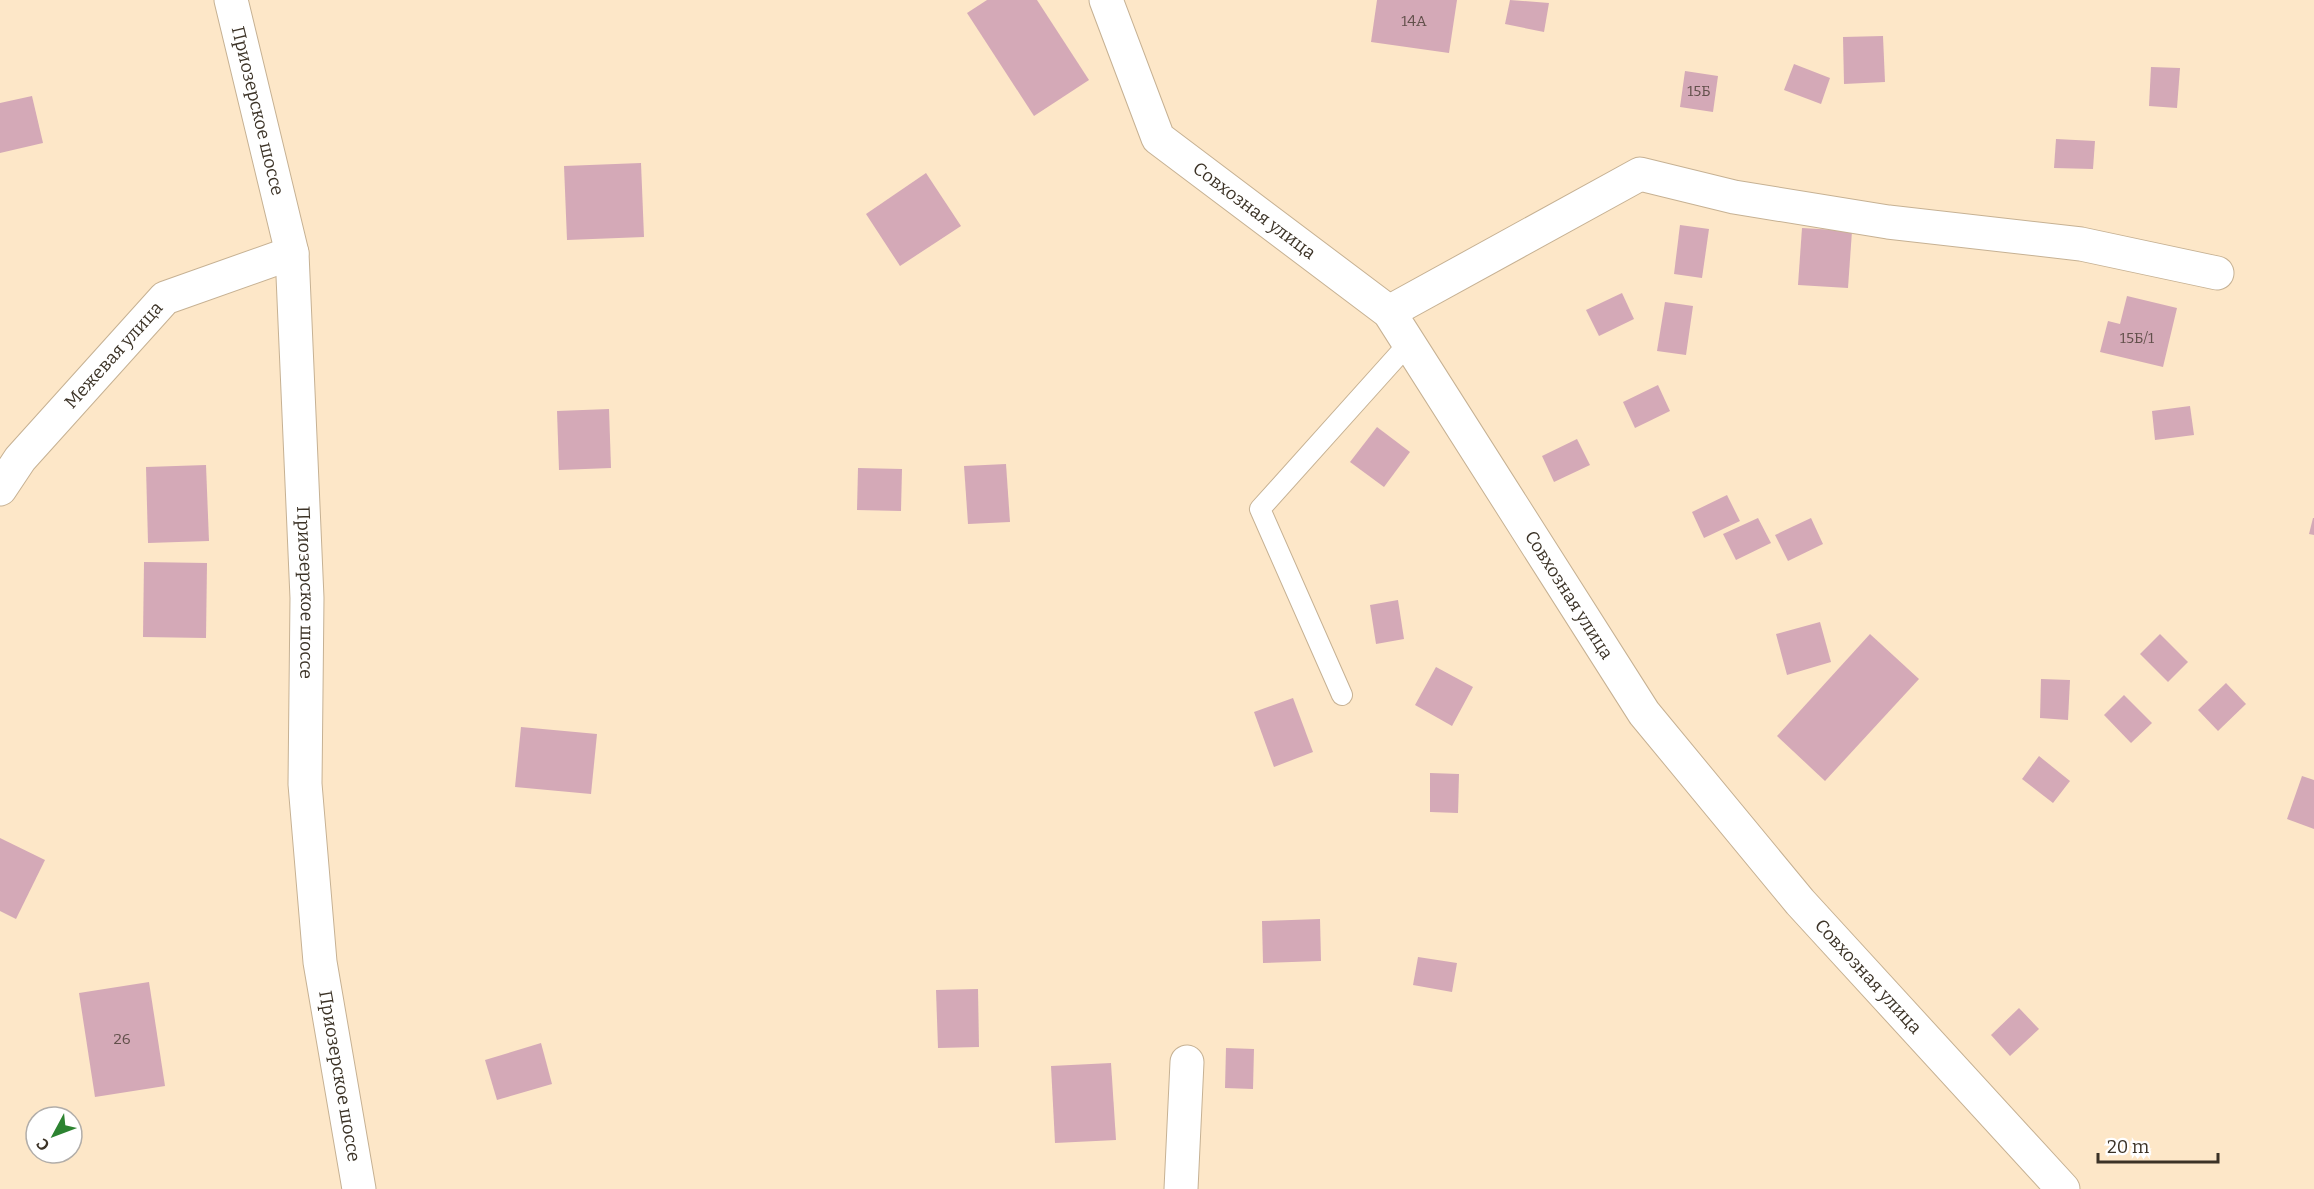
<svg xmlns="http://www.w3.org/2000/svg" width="2314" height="1189" viewBox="0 0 2314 1189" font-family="Bitter,serif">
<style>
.building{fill:#d4a9b7}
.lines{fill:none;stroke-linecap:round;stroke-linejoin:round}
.lane-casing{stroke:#c6b193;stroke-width:22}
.street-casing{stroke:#c6b193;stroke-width:35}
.primary-casing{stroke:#c6b193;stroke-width:35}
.lane{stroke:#fff;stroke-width:20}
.street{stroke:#fff;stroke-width:33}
.primary{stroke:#fff;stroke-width:33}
.labels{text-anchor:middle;stroke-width:5;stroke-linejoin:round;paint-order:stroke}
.number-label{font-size:15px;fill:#62504b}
.street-label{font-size:18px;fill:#3c3327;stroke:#fff}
</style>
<rect width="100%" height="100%" fill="#fde7c8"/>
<g class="building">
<polygon points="987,0 1037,0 1089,80 1034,116 967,13"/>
<polygon points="1377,0 1457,0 1449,53 1371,42"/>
<polygon points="1510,0 1549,3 1544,32 1505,24"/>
<polygon points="1883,36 1885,82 1844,84 1843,37"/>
<polygon points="1794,64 1830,78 1821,104 1784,90"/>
<polygon points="2151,67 2180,68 2177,108 2149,106"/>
<polygon points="1685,71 1718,76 1713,112 1680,107"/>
<polygon points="32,96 43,143 0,153 0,103"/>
<polygon points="2056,139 2095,141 2093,169 2054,168"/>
<polygon points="641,163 644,237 567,240 564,166"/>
<polygon points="926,173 961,226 900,266 866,214"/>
<polygon points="1680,225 1709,229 1702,278 1674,274"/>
<polygon points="1802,228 1852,231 1848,288 1798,285"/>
<polygon points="1622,293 1634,319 1599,336 1586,310"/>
<polygon points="2127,296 2177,308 2163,367 2100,352 2108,321 2120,324"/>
<polygon points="1665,302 1693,306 1686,355 1657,351"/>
<polygon points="1658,385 1670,411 1635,428 1623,402"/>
<polygon points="2190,406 2194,435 2155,440 2152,411"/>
<polygon points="609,409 611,468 559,470 557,411"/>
<polygon points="1377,427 1410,452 1384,487 1350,462"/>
<polygon points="1577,439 1590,465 1554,482 1542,456"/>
<polygon points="1006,464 1010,522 968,524 964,466"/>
<polygon points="206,465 209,541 148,543 146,467"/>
<polygon points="858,468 902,469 901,511 857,510"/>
<polygon points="1727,495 1740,521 1704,538 1692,512"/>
<polygon points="1758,518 1771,543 1736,560 1723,534"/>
<polygon points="1811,518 1823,544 1788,561 1775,535"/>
<polygon points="2313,518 2314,518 2314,535 2309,534"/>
<polygon points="144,562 207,563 206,638 143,637"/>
<polygon points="1398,600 1404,639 1376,644 1370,605"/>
<polygon points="1820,622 1831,662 1787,675 1776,634"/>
<polygon points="1870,634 1919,679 1825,781 1777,736"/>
<polygon points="2160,634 2188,662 2168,682 2140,654"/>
<polygon points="1436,667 1473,687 1452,726 1415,705"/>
<polygon points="2041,679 2070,680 2068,720 2040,718"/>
<polygon points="2226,683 2246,704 2218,731 2198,710"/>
<polygon points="2124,695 2152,723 2131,743 2104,715"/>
<polygon points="1293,698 1313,752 1274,767 1254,712"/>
<polygon points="521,727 597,734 591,794 515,787"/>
<polygon points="2039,756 2070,781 2053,803 2022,779"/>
<polygon points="1430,773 1459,774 1458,813 1430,812"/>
<polygon points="2302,776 2314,780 2314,829 2287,819"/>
<polygon points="0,838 45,860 16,919 0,911"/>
<polygon points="1320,919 1321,961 1263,963 1262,921"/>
<polygon points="1418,957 1457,963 1452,992 1413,985"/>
<polygon points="149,982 165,1086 95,1097 79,993"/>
<polygon points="978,989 979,1047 938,1048 936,990"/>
<polygon points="2019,1008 2039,1029 2010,1056 1991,1035"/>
<polygon points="541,1043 552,1084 497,1100 485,1060"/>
<polygon points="1226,1048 1254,1049 1253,1089 1225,1088"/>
<polygon points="1111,1063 1116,1140 1055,1143 1051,1066"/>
</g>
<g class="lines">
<defs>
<polyline id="lane" points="1342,695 1260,509 1409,343"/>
<g id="street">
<path id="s1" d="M 1106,0 L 1158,138 L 1389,312 L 1644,713 L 1800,902 L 2063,1189"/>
<polyline points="1389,312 1640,174 1734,197 1888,222 2081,244 2217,273"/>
<path id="s2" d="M 0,489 L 20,459 L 165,298 L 292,253"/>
<polyline points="1181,1189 1187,1062"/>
</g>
<g id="primary">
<path id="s3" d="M 231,0 L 292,253 L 307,598 L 305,784 L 320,962 L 359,1189"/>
</g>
</defs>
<use href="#lane" class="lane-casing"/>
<use href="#street" class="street-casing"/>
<use href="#primary" class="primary-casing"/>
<use href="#lane" class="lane"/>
<use href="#street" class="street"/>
<use href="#primary" class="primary"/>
</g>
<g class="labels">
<g class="number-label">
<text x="1414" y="26">14А</text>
<text x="1699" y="96">15Б</text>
<text x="2137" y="343">15Б/1</text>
<text x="122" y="1044">26</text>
</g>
<g class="street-label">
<text dy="6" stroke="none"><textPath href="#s3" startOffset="114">Приозерское шоссе</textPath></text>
<text dy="6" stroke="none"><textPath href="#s1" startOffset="268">Совхозная улица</textPath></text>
<text dy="6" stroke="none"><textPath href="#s2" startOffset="176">Межевая улица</textPath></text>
<text dy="6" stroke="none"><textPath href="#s3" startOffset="600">Приозерское шоссе</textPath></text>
<text dy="6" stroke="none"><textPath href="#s1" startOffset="772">Совхозная улица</textPath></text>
<text dy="6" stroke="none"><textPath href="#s1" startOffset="1258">Совхозная улица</textPath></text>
<text dy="6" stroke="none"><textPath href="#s3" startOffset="1086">Приозерское шоссе</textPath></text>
</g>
</g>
<g transform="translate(54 1135) rotate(229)"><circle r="28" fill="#ffffff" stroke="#b1ada9" stroke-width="1.5"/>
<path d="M0-4.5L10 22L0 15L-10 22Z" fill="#2c8331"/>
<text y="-9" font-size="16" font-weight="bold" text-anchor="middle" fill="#3c3327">С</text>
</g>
<path d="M2098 1153v9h120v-9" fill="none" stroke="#3c3327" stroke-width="3"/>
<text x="2107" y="1153" font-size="18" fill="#3c3327" stroke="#ffffff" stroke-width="4.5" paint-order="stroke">20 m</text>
</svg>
